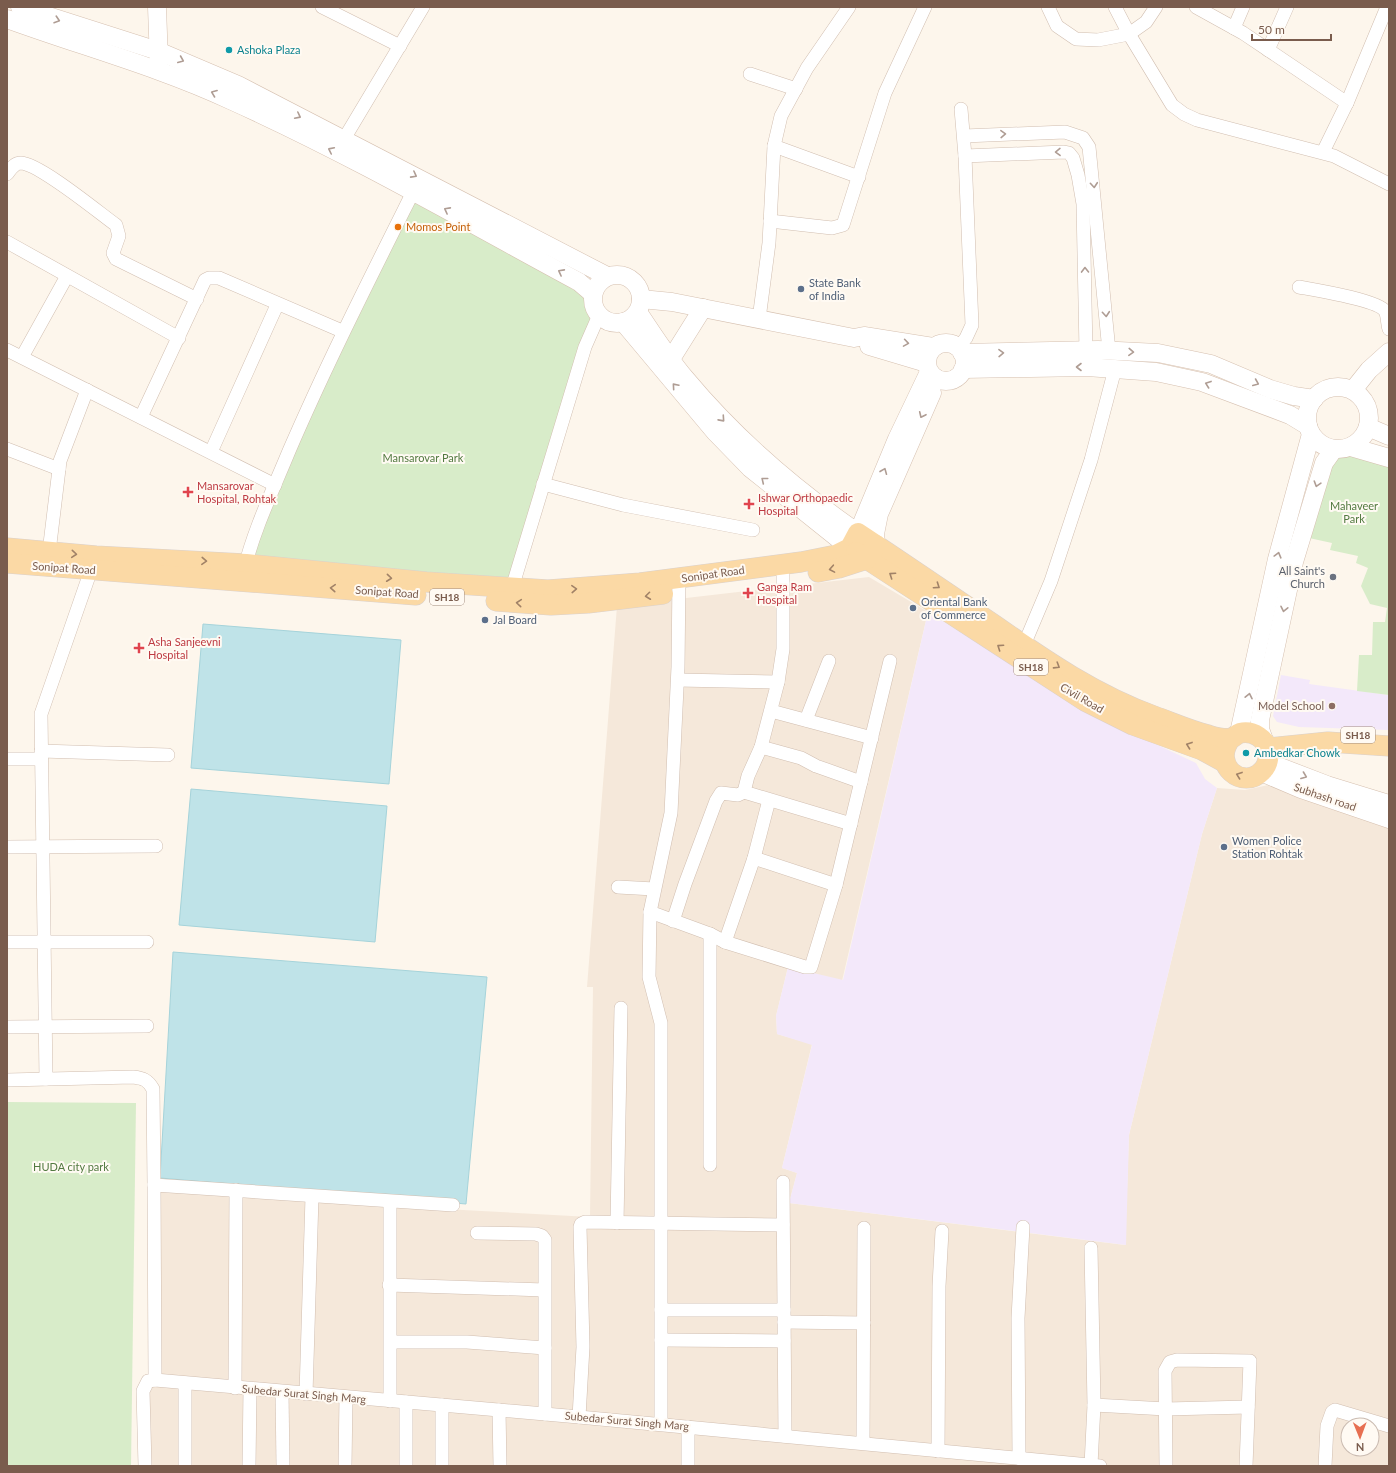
<svg xmlns="http://www.w3.org/2000/svg" width="1396" height="1473" viewBox="0 0 1396 1473" font-family="Lato,sans-serif">
<style>
.residential{fill:#f5e8da;fill-rule:evenodd}
.education{fill:#f3e8fa}
.green{fill:#d8ecc9}
.water{fill:#bfe3e8;stroke:#a5d3da}
.lines{fill:none;stroke-linecap:round;stroke-linejoin:round}
.street-casing{stroke:#d1beb0;stroke-width:14}
.secondary-casing{stroke:#d6c0b0;stroke-width:19}
.primary-casing{stroke:#dad1cd;stroke-width:21}
.street{stroke:#fff;stroke-width:13}
.secondary{stroke:#fff;stroke-width:18}
.primary{stroke:#fbd9a5;stroke-width:20}
.oneway{stroke:#af9d94}
.oneway2{stroke:#a18267}
.culture-dot{fill:#0f9aa8;stroke:#fffaf3;stroke-width:1.5}
.food-dot{fill:#e8710a;stroke:#fffaf3;stroke-width:1.5}
.service-dot{fill:#5c6f8a;stroke:#fffaf3;stroke-width:1.5}
.health-dot{fill:#e0444e;stroke:#fffaf3;stroke-width:1.5}
.worship-dot{fill:#6b7280;stroke:#fffaf3;stroke-width:1.5}
.education-dot{fill:#8d6e63;stroke:#fffaf3;stroke-width:1.5}
.labels{text-anchor:middle;stroke-width:4;stroke-linejoin:round;paint-order:stroke}
.shield{fill:#fffaf3;stroke:#a28b7f;stroke-width:1}
.shield-label{font-size:10px;font-weight:bold;fill:#7a5c4d}
.culture-label{font-size:11px;fill:#0d838f;stroke:#fffaf3;text-anchor:start}
.food-label{font-size:11px;fill:#c56008;stroke:#fffaf3;text-anchor:start}
.service-label{font-size:11px;fill:#4e5e75;stroke:#fffaf3;text-anchor:start}
.park-label{font-size:11px;fill:#537a41;stroke:#fffaf3}
.health-label{font-size:11px;fill:#be3a42;stroke:#fffaf3;text-anchor:start}
.street-label{font-size:11px;fill:#7a5c4d;stroke:#fffaf3}
.worship-label{font-size:11px;fill:#5b616d;stroke:#fffaf3;text-anchor:end}
.education-label{font-size:11px;fill:#785e54;stroke:#fffaf3;text-anchor:end}
</style>
<rect width="100%" height="100%" fill="#fdf6ec"/>
<path class="residential" d="M 869,577 L 928,612 L 842,981 L 788,967 L 776,1016 L 777,1034 L 812,1044 L 782,1168 L 797,1173 L 789,1203 L 1125,1245 L 1129,1135 L 1202,834 L 1217,788 L 1245,790 L 1273,784 L 1389,827 L 1389,1466 L 148,1466 L 149,1392 L 157,1381 L 159,1189 L 463,1210 L 590,1217 L 593,987 L 587,987 L 617,606 ZM 1348,1425 L 1372,1425 L 1372,1449 L 1348,1449 Z"/>
<g class="education">
<polygon points="928,612 1087,712 1196,763 1205,779 1217,788 1202,834 1129,1135 1126,1245 789,1203 797,1173 782,1168 812,1045 777,1034 776,1016 788,967 843,980"/>
<polygon points="1281,675 1310,680 1309,684 1389,695 1389,730 1299,727 1277,722 1273,716"/>
</g>
<g class="green">
<polygon points="415,194 593,294 596,312 512,590 246,568 275,485"/>
<polygon points="1349,452 1389,465 1389,695 1357,691 1359,655 1372,655 1373,622 1385,622 1387,608 1370,604 1361,586 1368,568 1356,563 1358,556 1330,550 1332,543 1309,538 1332,457"/>
<polygon points="7,1102 136,1103 131,1466 7,1466"/>
</g>
<g class="water">
<polygon points="203,624 401,640 389,784 191,768"/>
<polygon points="191,789 387,806 375,942 179,925"/>
<polygon points="173,952 487,977 466,1204 160,1178"/>
</g>
<g class="lines">
<defs>
<g id="street">
<polyline points="322,7 400,46"/>
<polyline points="1048,7 1057,26 1076,39 1098,40 1129,34 1146,22 1156,7"/>
<polyline points="1115,7 1129,34 1172,105 1184,114 1197,120 1334,156 1389,184"/>
<polyline points="1196,7 1243,33 1347,103"/>
<polyline points="1234,28 1243,7"/>
<polyline points="1268,50 1287,7"/>
<polyline points="750,74 796,89"/>
<polyline points="964,136 1065,132 1083,138 1089,147 1109,351"/>
<polyline points="344,139 423,7"/>
<polyline points="774,146 859,177"/>
<polyline points="1323,152 1347,103 1387,7"/>
<polyline points="965,156 1064,152 1069,153 1073,158 1078,175 1083,204 1086,351"/>
<path d="M 7,174 C 11,169 14,163 21,163 C 40,164 98,212 116,225 L 119,236 L 113,253 L 116,259 L 197,299"/>
<polyline points="770,221 832,228 843,225 885,93 925,7"/>
<polyline points="7,242 179,338"/>
<path d="M 1299,287 C 1315,290 1377,300 1385,311 C 1388,316 1387,324 1389,329"/>
<polyline points="759,319 769,243 774,146 781,116 807,68 849,7"/>
<polyline points="958,348 966,338 972,325 965,156 961,109"/>
<polyline points="7,350 275,485"/>
<polyline points="22,357 67,276"/>
<polyline points="141,417 205,280 209,278 219,278 342,331"/>
<polyline points="7,449 59,469"/>
<polyline points="211,452 277,305"/>
<polyline points="543,484 623,505 753,530"/>
<polyline points="49,552 60,461 87,390"/>
<path d="M 244,570 C 254,529 273,490 289,451 C 327,363 370,278 413,192"/>
<polyline points="783,576 783,649 778,682 761,747 748,776 744,792 851,824"/>
<polyline points="512,588 585,347 599,315"/>
<polyline points="1024,645 1051,581 1091,460 1115,369"/>
<polyline points="678,680 778,682"/>
<polyline points="771,711 872,738"/>
<polyline points="806,720 829,661"/>
<polyline points="761,747 801,758 816,766 861,782"/>
<polyline points="41,751 168,755"/>
<polyline points="7,759 40,759"/>
<polyline points="7,847 156,846"/>
<polyline points="754,858 836,885"/>
<polyline points="618,887 654,889"/>
<polyline points="650,912 710,934 725,942 805,967 811,967 836,885 890,661"/>
<polyline points="673,921 685,884 716,801 721,793 738,795 744,792"/>
<polyline points="710,934 710,1165"/>
<polyline points="7,942 147,942"/>
<polyline points="725,942 754,858 769,800"/>
<polyline points="7,1027 147,1026"/>
<polyline points="46,1079 41,714 91,570"/>
<path d="M 7,1080 L 133,1077 C 143,1078 148,1080 153,1089 L 154,1185 L 453,1205"/>
<polyline points="783,1182 785,1436"/>
<polyline points="617,1223 621,1008"/>
<polyline points="477,1233 536,1234 542,1236 545,1240 545,1414"/>
<polyline points="1091,1248 1094,1405 1091,1465"/>
<polyline points="389,1285 544,1290"/>
<polyline points="661,1310 784,1310"/>
<polyline points="784,1322 864,1323"/>
<polyline points="661,1340 784,1341"/>
<polyline points="391,1342 467,1342 545,1348"/>
<polyline points="155,1380 579,1417 1100,1466"/>
<polyline points="235,1388 236,1190"/>
<polyline points="282,1392 283,1466"/>
<polyline points="306,1394 312,1197"/>
<polyline points="390,1401 390,1202"/>
<polyline points="406,1402 406,1466"/>
<polyline points="442,1405 442,1466"/>
<polyline points="1094,1405 1166,1409 1248,1407"/>
<polyline points="499,1410 500,1466"/>
<polyline points="579,1417 583,1347 580,1227 581,1224 585,1222 783,1225"/>
<polyline points="661,1424 661,1023 649,977 650,912 671,813 678,667 679,578"/>
<polyline points="688,1427 688,1466"/>
<polyline points="863,1443 864,1228"/>
<polyline points="938,1451 939,1286 942,1231"/>
<polyline points="1019,1458 1018,1318 1023,1227"/>
<polyline points="145,1466 143,1391 148,1381 155,1380 154,1185"/>
<polyline points="185,1466 185,1383"/>
<polyline points="249,1466 250,1389"/>
<polyline points="345,1466 346,1397"/>
<polyline points="1166,1466 1165,1371 1170,1362 1177,1360 1250,1361 1246,1466"/>
<polyline points="1325,1466 1327,1426 1332,1412 1335,1410 1389,1426"/>
</g>
<g id="secondary">
<polyline points="20,7 158,51 238,85 607,276"/>
<polyline points="157,7 159,62"/>
<path d="M 7,19 C 81,46 159,67 230,100 C 350,154 464,220 579,282 L 593,294"/>
<circle cx="617" cy="299" r="24"/>
<polyline points="641,299 672,302 854,338 864,336 933,347"/>
<path d="M 638,312 C 653,334 668,358 685,378 C 735,438 794,489 858,533 L 897,439 L 929,372"/>
<polyline points="623,322 715,432 750,468 850,548"/>
<circle cx="946" cy="362" r="19"/>
<polyline points="869,346 926,363"/>
<polyline points="962,353 1098,350 1158,353 1211,364 1270,389 1294,396 1314,399"/>
<polyline points="671,359 703,308"/>
<polyline points="963,369 1087,367 1156,372 1202,382 1290,415 1308,426"/>
<circle cx="1338" cy="418" r="31"/>
<polyline points="1353,390 1369,370 1389,352"/>
<polyline points="1368,427 1389,436"/>
<polyline points="1351,447 1389,458"/>
<polyline points="876,545 875,534 879,514 932,393"/>
<polyline points="1239,733 1277,559 1311,434"/>
<polyline points="1264,740 1260,729 1260,720 1294,562 1324,463 1334,449"/>
<polyline points="1267,762 1327,785 1389,804"/>
<polyline points="1261,772 1301,789 1389,819"/>
</g>
<g id="primary">
<path d="M 7,548 L 96,556 L 246,564 L 426,582 L 548,590 L 640,583 L 801,562 L 836,555 L 850,548 L 858,533 C 905,564 950,595 996,626 C 1046,661 1096,695 1154,716 C 1171,722 1189,730 1208,735 C 1215,737 1224,740 1232,738 C 1234,737 1237,734 1240,733 C 1253,730 1267,739 1268,752 C 1269,759 1267,766 1262,771 C 1243,791 1210,765 1231,738"/>
<polyline points="856,552 1085,701 1133,725 1202,750 1224,762"/>
<polyline points="7,563 416,595"/>
<polyline points="818,572 839,568 867,559 876,545"/>
<polyline points="496,601 551,605 588,603 663,594"/>
<polyline points="1268,748 1328,742 1389,746"/>
</g>
</defs>
<use href="#street" class="street-casing"/>
<use href="#secondary" class="secondary-casing"/>
<use href="#primary" class="primary-casing"/>
<use href="#street" class="street"/>
<use href="#secondary" class="secondary"/>
<use href="#primary" class="primary"/>
</g>
<defs><path id="oneway-chevron" d="M-2-3.5L2.5 0L-2 3.5" fill="none" stroke-width="1.6" stroke-linecap="round" stroke-linejoin="round"/></defs>
<g class="oneway">
<use href="#oneway-chevron" transform="translate(57 20) rotate(18)"/>
<use href="#oneway-chevron" transform="translate(181 60) rotate(23)"/>
<use href="#oneway-chevron" transform="translate(214 93) rotate(-159)"/>
<use href="#oneway-chevron" transform="translate(298 116) rotate(27)"/>
<use href="#oneway-chevron" transform="translate(1003 134) rotate(-2)"/>
<use href="#oneway-chevron" transform="translate(331 150) rotate(-154)"/>
<use href="#oneway-chevron" transform="translate(1058 152) rotate(179)"/>
<use href="#oneway-chevron" transform="translate(414 175) rotate(28)"/>
<use href="#oneway-chevron" transform="translate(1094 185) rotate(85)"/>
<use href="#oneway-chevron" transform="translate(447 210) rotate(-152)"/>
<use href="#oneway-chevron" transform="translate(1085 270) rotate(-91)"/>
<use href="#oneway-chevron" transform="translate(561 272) rotate(-152)"/>
<use href="#oneway-chevron" transform="translate(1106 314) rotate(85)"/>
<use href="#oneway-chevron" transform="translate(906 343) rotate(9)"/>
<use href="#oneway-chevron" transform="translate(1131 352) rotate(3)"/>
<use href="#oneway-chevron" transform="translate(1001 353) rotate(-1)"/>
<use href="#oneway-chevron" transform="translate(1079 367) rotate(180)"/>
<use href="#oneway-chevron" transform="translate(1256 383) rotate(23)"/>
<use href="#oneway-chevron" transform="translate(1208 384) rotate(-160)"/>
<use href="#oneway-chevron" transform="translate(675 386) rotate(-131)"/>
<use href="#oneway-chevron" transform="translate(922 415) rotate(115)"/>
<use href="#oneway-chevron" transform="translate(722 419) rotate(48)"/>
<use href="#oneway-chevron" transform="translate(884 471) rotate(-68)"/>
<use href="#oneway-chevron" transform="translate(764 480) rotate(-141)"/>
<use href="#oneway-chevron" transform="translate(1317 484) rotate(107)"/>
<use href="#oneway-chevron" transform="translate(1278 555) rotate(-75)"/>
<use href="#oneway-chevron" transform="translate(1284 609) rotate(102)"/>
<use href="#oneway-chevron" transform="translate(1249 696) rotate(-78)"/>
<use href="#oneway-chevron" transform="translate(1304 776) rotate(21)"/>
</g>
<g class="oneway2">
<use href="#oneway-chevron" transform="translate(74 554) rotate(5)"/>
<use href="#oneway-chevron" transform="translate(204 561) rotate(3)"/>
<use href="#oneway-chevron" transform="translate(832 569) rotate(170)"/>
<use href="#oneway-chevron" transform="translate(892 575) rotate(-146)"/>
<use href="#oneway-chevron" transform="translate(389 578) rotate(6)"/>
<use href="#oneway-chevron" transform="translate(937 586) rotate(34)"/>
<use href="#oneway-chevron" transform="translate(333 588) rotate(-176)"/>
<use href="#oneway-chevron" transform="translate(574 589) rotate(-3)"/>
<use href="#oneway-chevron" transform="translate(648 596) rotate(173)"/>
<use href="#oneway-chevron" transform="translate(519 603) rotate(-175)"/>
<use href="#oneway-chevron" transform="translate(1000 647) rotate(-146)"/>
<use href="#oneway-chevron" transform="translate(1057 666) rotate(32)"/>
<use href="#oneway-chevron" transform="translate(1189 745) rotate(-160)"/>
<use href="#oneway-chevron" transform="translate(1239 775) rotate(-160)"/>
</g>
<g class="culture-dot">
<circle cx="229" cy="50" r="4"/>
<circle cx="1246" cy="753" r="4"/>
</g>
<circle class="food-dot" cx="398" cy="227" r="4"/>
<g class="service-dot">
<circle cx="801" cy="289" r="4"/>
<circle cx="913" cy="608" r="4"/>
<circle cx="485" cy="620" r="4"/>
<circle cx="1224" cy="847" r="4"/>
</g>
<g class="health-dot">
<path d="M186 486h4v4h4v4h-4v4h-4v-4h-4v-4h4z"/>
<path d="M747 498h4v4h4v4h-4v4h-4v-4h-4v-4h4z"/>
<path d="M746 587h4v4h4v4h-4v4h-4v-4h-4v-4h4z"/>
<path d="M137 642h4v4h4v4h-4v4h-4v-4h-4v-4h4z"/>
</g>
<circle class="worship-dot" cx="1333" cy="577" r="4"/>
<circle class="education-dot" cx="1332" cy="706" r="4"/>
<g class="labels">
<g class="shield">
<rect x="430" y="589" width="34" height="16" rx="3"/>
<rect x="1014" y="659" width="34" height="16" rx="3"/>
<rect x="1341" y="727" width="34" height="16" rx="3"/>
</g>
<g class="shield-label">
<text x="447" y="601">SH18</text>
<text x="1031" y="671">SH18</text>
<text x="1358" y="739">SH18</text>
</g>
<g class="culture-label">
<text x="237" y="54">Ashoka Plaza</text>
<text x="1254" y="757">Ambedkar Chowk</text>
</g>
<g class="food-label">
<text x="406" y="231">Momos Point</text>
</g>
<g class="service-label">
<text x="809" y="287">State Bank<tspan x="809" dy="13">of India</tspan></text>
<text x="921" y="606">Oriental Bank<tspan x="921" dy="13">of Commerce</tspan></text>
<text x="493" y="624">Jal Board</text>
<text x="1232" y="845">Women Police<tspan x="1232" dy="13">Station Rohtak</tspan></text>
</g>
<g class="park-label">
<text x="423" y="462">Mansarovar Park</text>
<text x="1354" y="510">Mahaveer<tspan x="1354" dy="13">Park</tspan></text>
<text x="71" y="1171">HUDA city park</text>
</g>
<g class="health-label">
<text x="197" y="490">Mansarovar<tspan x="197" dy="13">Hospital, Rohtak</tspan></text>
<text x="758" y="502">Ishwar Orthopaedic<tspan x="758" dy="13">Hospital</tspan></text>
<text x="757" y="591">Ganga Ram<tspan x="757" dy="13">Hospital</tspan></text>
<text x="148" y="646">Asha Sanjeevni<tspan x="148" dy="13">Hospital</tspan></text>
</g>
<g class="street-label">
<text transform="translate(64 568) rotate(4)" y="4">Sonipat Road</text>
<text transform="translate(713 574) rotate(-8)" y="4">Sonipat Road</text>
<text transform="translate(387 592) rotate(4)" y="4">Sonipat Road</text>
<text transform="translate(1082 698) rotate(30)" y="4">Civil Road</text>
<text transform="translate(1325 797) rotate(19)" y="4">Subhash road</text>
<text transform="translate(304 1394) rotate(5)" y="4">Subedar Surat Singh Marg</text>
<text transform="translate(627 1421) rotate(5)" y="4">Subedar Surat Singh Marg</text>
</g>
<g class="worship-label">
<text x="1325" y="575">All Saint's<tspan x="1325" dy="13">Church</tspan></text>
</g>
<g class="education-label">
<text x="1324" y="710">Model School</text>
</g>
</g>
<rect width="1396" height="1473" fill="none" stroke="#7a5c4d" stroke-width="16"/>
<g transform="translate(1360 1437) rotate(179)"><circle r="19" fill="#fffaf3" stroke="#cabbb1"/>
<path d="M0-3L7 15L0 10L-7 15Z" fill="#e76f51"/>
<text y="-6" font-size="11" font-weight="bold" text-anchor="middle" fill="#7a5c4d">N</text>
</g>
<path d="M1252 34v6h79v-6" fill="none" stroke="#7a5c4d" stroke-width="2"/>
<text x="1258" y="34" font-size="12" fill="#7a5c4d" stroke="#fffaf3" stroke-width="3" paint-order="stroke">50 m</text>
</svg>
